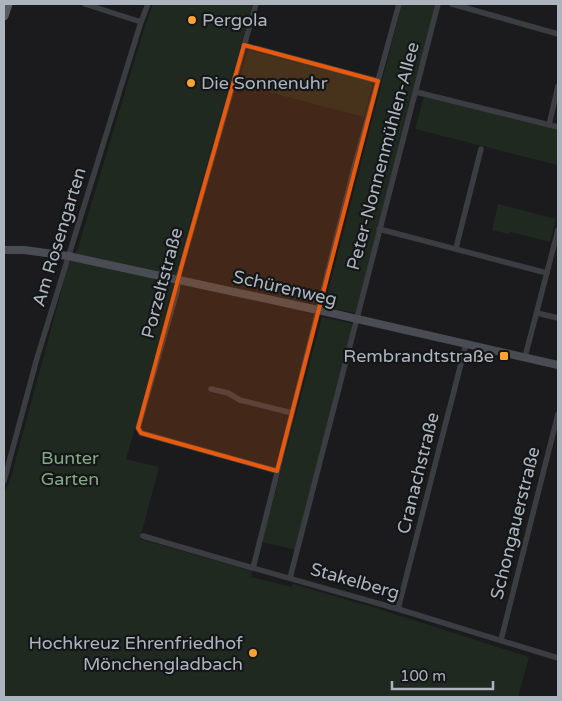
<svg xmlns="http://www.w3.org/2000/svg" width="562" height="701" viewBox="0 0 562 701" font-family="'Varela Round',sans-serif">
<style>
.green{fill:#202920}
.lines{fill:none;stroke-linecap:round;stroke-linejoin:round}
.minor{stroke:#3b3d43;stroke-width:5.5}
.secondary{stroke:#494d53;stroke-width:8}
.primary{stroke:#575b62;stroke-width:9}
.marked{fill:#e8590c;fill-opacity:0.2;stroke:#e8590c;stroke-width:4;stroke-linejoin:round}
.poi-dot{fill:#ffa231;stroke:#151618;stroke-width:2}
.labels{text-anchor:middle;stroke-width:4.5;stroke-linejoin:round;paint-order:stroke}
.poi-label{font-size:18px;fill:#acb4be;stroke:#151618;text-anchor:start}
.street-label{font-size:18px;fill:#acb4be;stroke:#151618}
.park-label{font-size:18px;fill:#84aa82;stroke:#151618}
</style>
<rect width="100%" height="100%" fill="#1b1b1d"/>
<g class="green">
<polygon points="153,4 253,4 176,272 175,289 126,459 159,467 140,539 252,571 251,577 292,587 293,584 379,609 529,657 518,697 4,697 4,492 9,484 68,267 78,248 144,29"/>
<polygon points="402,4 436,4 357,313 324,307"/>
<polygon points="248,50 373,82 364,117 238,84"/>
<polygon points="424,97 558,128 558,165 415,129"/>
<polygon points="498,204 556,219 550,242 510,232 509,234 492,230"/>
<polygon points="322,317 353,324 296,550 262,542"/>
</g>
<g class="lines">
<g class="minor">
<polyline points="85,4 141,22"/>
<polyline points="256,4 184,257 179,274 177,291 138,428 141,433 277,471"/>
<polyline points="452,4 558,34"/>
<polyline points="244,45 378,81"/>
<polyline points="416,92 558,127"/>
<polyline points="549,125 558,86"/>
<polyline points="379,229 547,273"/>
<polyline points="456,248 481,149"/>
<polyline points="537,313 558,318"/>
<polyline points="525,357 558,230"/>
<polyline points="211,389 228,393 240,400 292,413"/>
<polyline points="4,481 37,358 141,22 148,4"/>
<polyline points="143,536 246,566 398,609 558,658"/>
<polyline points="253,568 353,172 399,4"/>
<polyline points="290,578 438,4"/>
<polyline points="398,609 466,344"/>
<polyline points="501,640 558,414"/>
</g>
<polyline class="secondary" points="4,250 24,250 68,256 318,310 558,365"/>
<polyline class="primary" points="4,16 8,4"/>
</g>
<path class="marked" d="M 244,45 L 378,81 L 277,471 L 141,433 L 138,428 L 184,257 Z"/>
<g class="poi-dot">
<circle cx="192" cy="20" r="5"/>
<circle cx="191" cy="83" r="5"/>
<rect x="499" y="351" width="10" height="10" rx="2.5"/>
<circle cx="253" cy="653" r="5"/>
</g>
<g class="labels">
<g class="poi-label">
<text x="202" y="26">Pergola</text>
<text x="201" y="89">Die Sonnenuhr</text>
<text x="494" y="362" text-anchor="end">Rembrandtstraße</text>
<text x="243" y="649" text-anchor="end">Hochkreuz Ehrenfriedhof<tspan x="243" dy="21">Mönchengladbach</tspan></text>
</g>
<g class="street-label">
<text transform="translate(383 156) rotate(-75)" y="6">Peter-Nonnenmühlen-Allee</text>
<text transform="translate(59 237) rotate(-73)" y="6">Am Rosengarten</text>
<text transform="translate(162 283) rotate(-75)" y="6">Porzeltstraße</text>
<text transform="translate(285 288) rotate(13)" y="6">Schürenweg</text>
<text transform="translate(418 473) rotate(-76)" y="6">Cranachstraße</text>
<text transform="translate(515 523) rotate(-76)" y="6">Schongauerstraße</text>
<text transform="translate(355 581) rotate(16)" y="6">Stakelberg</text>
</g>
<g class="park-label">
<text x="70" y="464">Bunter<tspan x="70" dy="21">Garten</tspan></text>
</g>
</g>
<rect width="562" height="701" fill="none" stroke="#acb4be" stroke-width="10"/>
<path d="M392 681v8h101v-8" fill="none" stroke="#acb4be" stroke-width="2.5"/>
<text x="400" y="681" font-size="15" fill="#acb4be" stroke="#151618" stroke-width="4" paint-order="stroke">100 m</text>
</svg>
